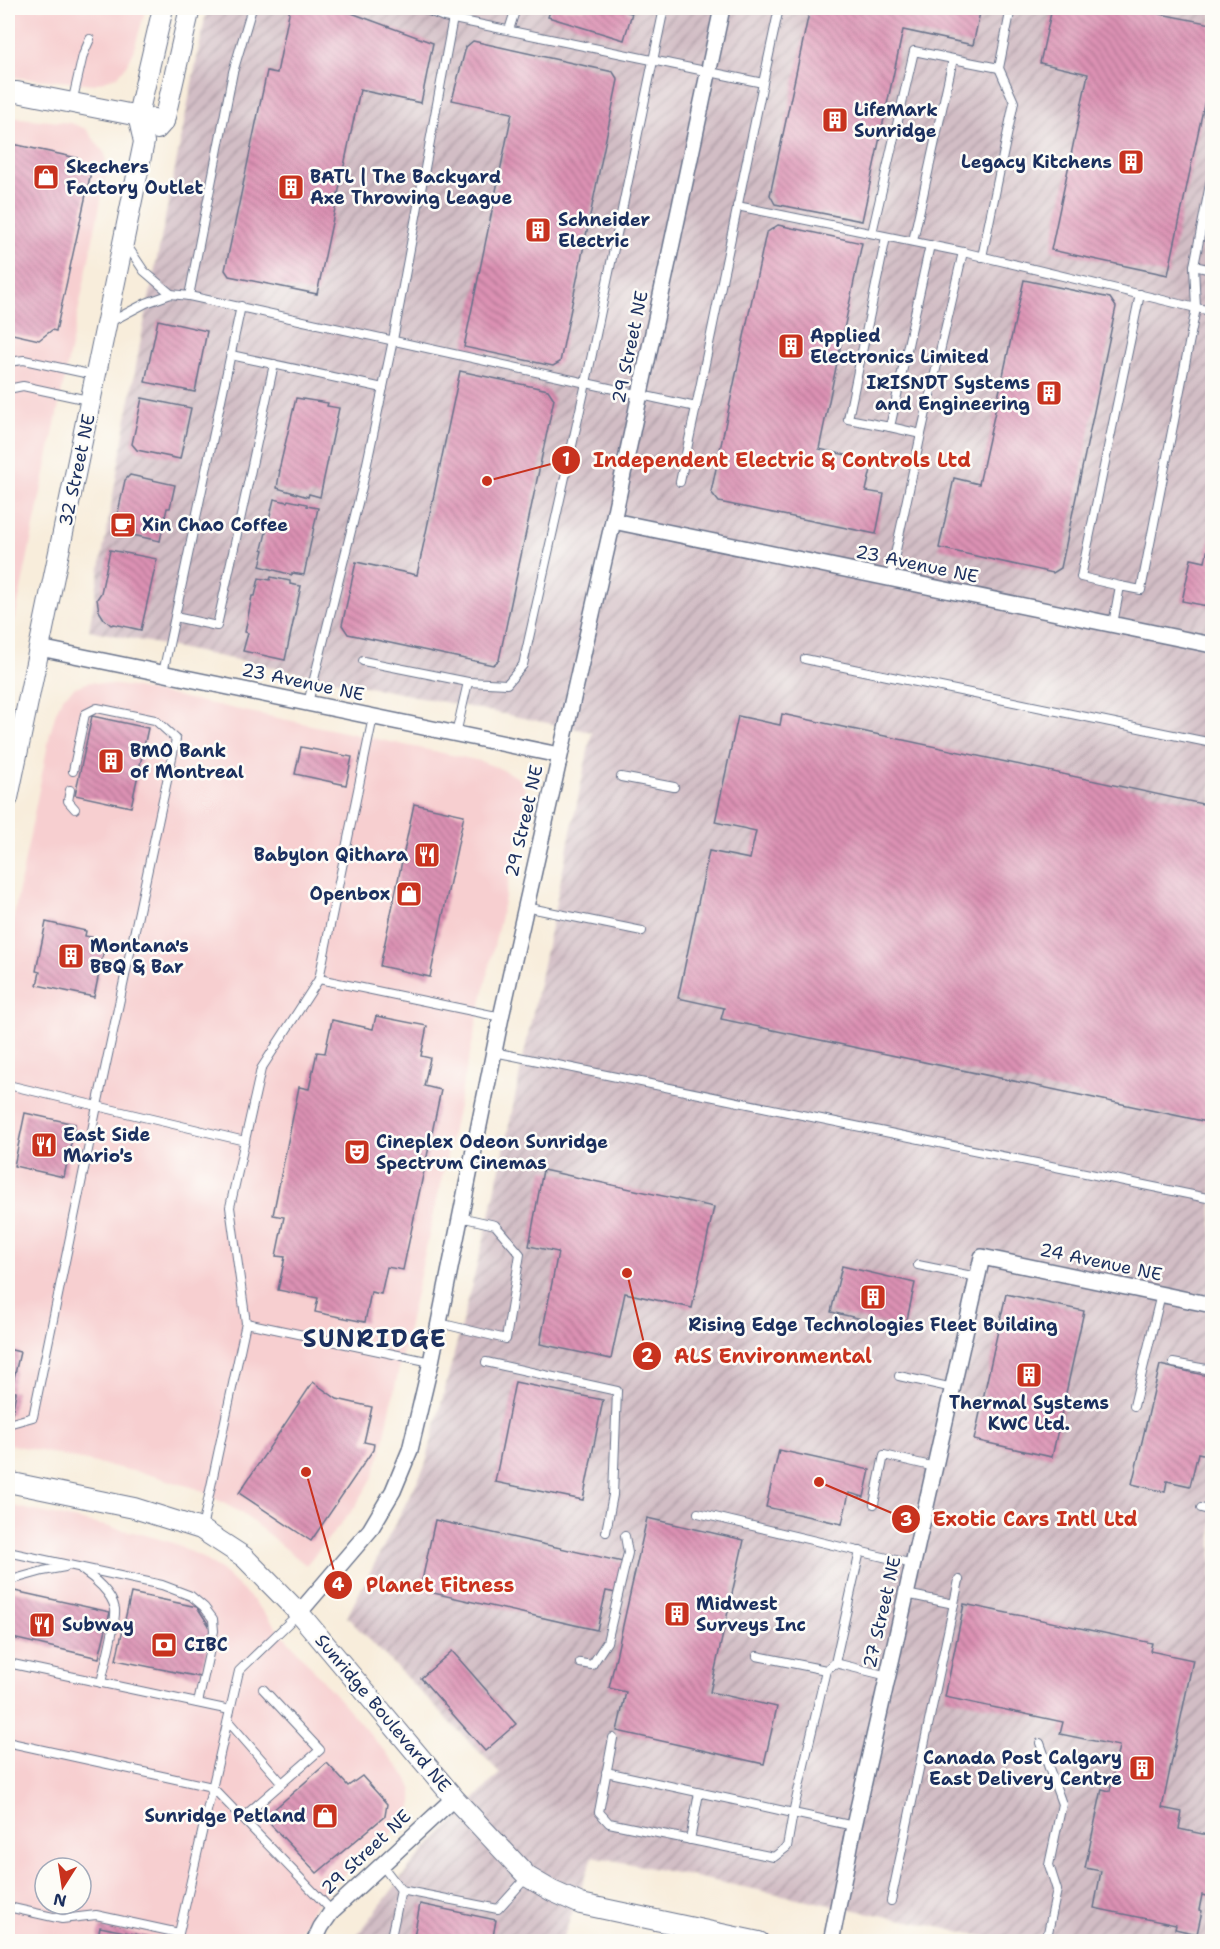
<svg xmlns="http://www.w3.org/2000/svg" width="1220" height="1949" viewBox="0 0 1220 1949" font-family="'Shantell Sans',sans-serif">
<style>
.built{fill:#f7cfd0;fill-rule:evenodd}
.industrial{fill:url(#industrial-furrows)}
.building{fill:url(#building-back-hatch)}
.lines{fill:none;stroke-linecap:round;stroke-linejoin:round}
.service-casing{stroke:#68728a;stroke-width:10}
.minor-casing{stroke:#68728a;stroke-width:18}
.tertiary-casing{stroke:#68728a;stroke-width:22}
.service{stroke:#fff;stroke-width:8}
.minor{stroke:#fff;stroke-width:15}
.tertiary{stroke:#fff;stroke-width:20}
.labels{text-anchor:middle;stroke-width:5;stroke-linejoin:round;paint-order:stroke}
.poi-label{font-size:18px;font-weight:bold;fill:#1b2f5e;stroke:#fdfcf7;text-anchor:start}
.street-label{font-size:18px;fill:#1b2f5e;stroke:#fdfcf7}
.district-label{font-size:24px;font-weight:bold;letter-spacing:1.5px;fill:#1b2f5e;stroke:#fdfcf7}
.leader{fill:none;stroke:#c8321e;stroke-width:2}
.callout-dot{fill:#c8321e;stroke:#fdfcf7;stroke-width:2}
.mark-label{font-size:18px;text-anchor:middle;font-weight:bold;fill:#fff}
.callout-label{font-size:20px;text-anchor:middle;font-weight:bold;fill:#c8321e;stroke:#fdfcf7;stroke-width:5;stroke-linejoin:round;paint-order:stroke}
</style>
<defs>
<pattern id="industrial-furrows" width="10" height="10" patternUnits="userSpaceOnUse" patternTransform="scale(1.5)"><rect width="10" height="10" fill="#d2bdc5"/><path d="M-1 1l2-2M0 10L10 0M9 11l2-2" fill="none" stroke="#aa9aa3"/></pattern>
<pattern id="building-back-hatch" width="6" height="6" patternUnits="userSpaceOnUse" patternTransform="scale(1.5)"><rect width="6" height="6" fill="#dc91b3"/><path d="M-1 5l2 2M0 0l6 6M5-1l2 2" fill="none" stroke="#b27795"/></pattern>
</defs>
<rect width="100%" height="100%" fill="#fdfcf7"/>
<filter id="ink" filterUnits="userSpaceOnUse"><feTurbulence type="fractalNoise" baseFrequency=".0167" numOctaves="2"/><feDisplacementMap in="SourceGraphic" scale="12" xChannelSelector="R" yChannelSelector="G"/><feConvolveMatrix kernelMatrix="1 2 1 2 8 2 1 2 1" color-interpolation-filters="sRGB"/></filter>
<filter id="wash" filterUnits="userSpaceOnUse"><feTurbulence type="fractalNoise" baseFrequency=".008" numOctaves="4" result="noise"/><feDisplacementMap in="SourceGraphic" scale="24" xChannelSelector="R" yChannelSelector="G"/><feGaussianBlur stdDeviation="1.35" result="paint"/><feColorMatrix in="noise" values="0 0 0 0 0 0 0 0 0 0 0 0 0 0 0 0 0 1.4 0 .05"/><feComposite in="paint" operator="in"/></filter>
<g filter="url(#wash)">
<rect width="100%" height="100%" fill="#f8eddb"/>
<g class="built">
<polygon points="8,8 146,8 133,53 124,69 116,77 94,84 8,77"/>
<polygon points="8,117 71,123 86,129 105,154 107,171 8,653"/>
<polygon points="90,682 132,687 480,761 501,769 519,778 528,795 398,1373 382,1449 373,1477 355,1507 306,1565 243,1514 198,1489 147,1474 8,1444 8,945 50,734 56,712 63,697 75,687"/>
<path d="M 8,1505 L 142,1534 L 173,1543 L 198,1555 L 223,1572 L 252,1599 L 407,1777 L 413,1791 L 413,1802 L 411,1811 L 406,1821 L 330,1887 L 312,1909 L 295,1941 L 8,1942 ZM 45,1868 L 81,1868 L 81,1904 L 45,1904 Z"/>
</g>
<polygon class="industrial" points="207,8 1212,8 1212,1941 1006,1941 593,1856 562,1941 353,1941 413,1863 500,1773 347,1617 425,1466 491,1211 592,732 89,630 140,344"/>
<g id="blocks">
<g class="building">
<polygon points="290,8 338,8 433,43 421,103 360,90 317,294 229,276 225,270 267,71 277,73"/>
<polygon points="551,8 629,8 627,12 632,13 624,40 548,17"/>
<polygon points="810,8 981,8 973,45 903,30 862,221 775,204 770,195"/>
<polygon points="1052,8 1130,8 1212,24 1212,67 1168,275 1051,250 1088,74 1040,63"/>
<polygon points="473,41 613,72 618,80 560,362 553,366 464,347 512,113 452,100 466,47"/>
<polygon points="8,143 77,158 86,171 91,172 56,331 52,330 39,340 8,333"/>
<polygon points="778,225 862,243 819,449 873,461 866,491 884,494 876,534 719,502 711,492 766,233"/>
<polygon points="1024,280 1110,298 1116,307 1061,568 1053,573 939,548 954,478 979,484"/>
<polygon points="158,320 207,331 195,392 145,382"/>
<polygon points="460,371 548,390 554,399 499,660 493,665 348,634 342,625 356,562 417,575"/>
<polygon points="142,398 191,408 180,459 137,450 132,444"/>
<polygon points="296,398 328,403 327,406 339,408 320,497 309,494 308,497 277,488 280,470 279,470"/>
<polygon points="130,475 175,485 170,508 167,508 160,541 114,531 125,480"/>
<polygon points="274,499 287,502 288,500 307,504 307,506 318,508 304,575 292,573 292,575 260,566 264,550 262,549"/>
<polygon points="1211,534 1212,534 1212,607 1182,601 1191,559 1205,562"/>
<polygon points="110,550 157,559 141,630 114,624 111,625 104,619 99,611 97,599 101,593"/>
<polygon points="271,577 290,581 290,584 301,586 285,660 243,651 248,633 245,632 252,596 255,596 259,578 270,580"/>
<polygon points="782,714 1212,806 1212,1123 721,1019 724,1008 678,998 709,851 750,859 756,831 715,822 738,716 780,725"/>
<polygon points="92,716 148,728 131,807 75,795"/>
<polygon points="301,747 352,757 346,785 295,774"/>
<polygon points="414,804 464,815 430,977 380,966"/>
<polygon points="46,922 86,931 85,936 106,940 94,997 37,985 40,972 36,971"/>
<polygon points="376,1016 427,1026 421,1056 430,1058 424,1086 441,1090 403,1270 387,1267 381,1294 371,1292 365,1322 315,1312 318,1298 278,1290 285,1257 276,1256 284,1217 273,1215 299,1087 309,1089 317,1052 325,1053 332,1020 373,1029"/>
<polygon points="25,1113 75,1124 64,1177 14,1166"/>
<polygon points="543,1170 714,1207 692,1308 625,1293 611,1359 540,1344 558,1252 529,1246"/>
<polygon points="842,1266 915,1283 905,1329 831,1312"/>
<polygon points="1006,1294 1084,1311 1052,1457 974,1440"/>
<polygon points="8,1349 20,1352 11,1391 16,1392 12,1414 8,1413"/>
<polygon points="1160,1365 1212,1377 1212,1456 1198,1453 1190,1486 1167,1481 1165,1492 1132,1484"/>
<polygon points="313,1382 337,1399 372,1407 364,1442 374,1444 373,1450 311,1541 239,1493"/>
<polygon points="515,1382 603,1400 583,1500 495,1482"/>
<polygon points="779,1450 870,1470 864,1497 849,1493 842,1524 766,1507"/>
<polygon points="647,1518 744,1540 710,1692 777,1707 764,1764 617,1731 626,1692 609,1688"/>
<polygon points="435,1520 623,1562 616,1593 606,1591 597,1630 420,1590"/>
<polygon points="10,1590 110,1612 99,1658 8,1637 8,1602"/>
<polygon points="131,1593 197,1607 212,1630 200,1677 116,1660"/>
<polygon points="964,1604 1152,1643 1150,1651 1193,1660 1162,1808 1182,1812 1179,1829 1212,1836 1212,1886 1210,1897 1202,1895 1199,1910 1202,1911 1197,1934 1175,1929 1176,1925 1094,1908 1101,1871 1085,1868 1102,1789 1110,1791 1119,1746 1060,1734 1063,1722 945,1697"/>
<polygon points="452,1651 516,1724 485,1751 421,1678"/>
<polygon points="327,1763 348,1786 362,1776 387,1804 385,1816 317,1873 271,1825 271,1812"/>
<polygon points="420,1904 496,1920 492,1942 413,1942"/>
<polygon points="100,1927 159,1939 158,1942 97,1942"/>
</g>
</g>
</g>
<g filter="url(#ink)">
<use href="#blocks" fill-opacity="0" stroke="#68728a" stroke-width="1.5"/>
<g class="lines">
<defs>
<g id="service">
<polyline points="422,8 444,17 763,83 779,8"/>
<polyline points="509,30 516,8"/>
<polyline points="953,59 999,68"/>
<polyline points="72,103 83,55 90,39"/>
<polyline points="737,206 963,252 1196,308 1194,266 1212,174"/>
<polyline points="872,233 914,51 953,59 913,241"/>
<polyline points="886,237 848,419 890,427"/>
<polyline points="126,244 144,271 171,294"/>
<polyline points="982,257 1014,102 999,68 1011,8"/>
<polyline points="1194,266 1212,270"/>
<polyline points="189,296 233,72 252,8"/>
<polyline points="110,322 146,303 171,294 189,296 696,407 763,83"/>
<polyline points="231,355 383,388"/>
<polyline points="8,362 24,360 94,375"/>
<polyline points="8,389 23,386 88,400"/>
<polyline points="921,434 890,427 930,245"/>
<polyline points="680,482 696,407"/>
<polyline points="890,578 921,434 963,252"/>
<polyline points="1120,586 1081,577 1140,294"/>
<polyline points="175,617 217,626 274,364"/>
<polyline points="1113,624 1120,586 1141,590 1196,308 1212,311"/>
<polyline points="805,659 1212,743"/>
<polyline points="363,661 468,682"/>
<polyline points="163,673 241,306"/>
<polyline points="308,703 362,487 393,340 453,18"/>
<polyline points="373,717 319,979 501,1017"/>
<polyline points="456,734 468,682 507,684 523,665 586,383 664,8"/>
<polyline points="621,777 674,787"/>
<polyline points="70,790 68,801 75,809"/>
<polyline points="525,907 642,931"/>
<polyline points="494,1052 1212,1199"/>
<polyline points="8,1085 245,1141"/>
<polyline points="918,1265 977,1277"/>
<polyline points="246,1323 230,1207 261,1069 319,979"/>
<polyline points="439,1323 506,1339 520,1254 495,1225 460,1217"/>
<polyline points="486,1362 617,1391 613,1495 606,1532"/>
<polyline points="1173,1363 1212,1370"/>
<polyline points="899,1376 953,1388"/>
<polyline points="1134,1406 1161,1294"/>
<polyline points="8,1424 33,1417 97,1106 176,739 155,720 97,708 85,714 73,771"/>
<polyline points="874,1504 884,1455 935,1467"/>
<polyline points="1201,1508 1212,1511"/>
<polyline points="698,1513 913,1564"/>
<polyline points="202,1528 246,1323 431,1362"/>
<polyline points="860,1551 835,1663 888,1676"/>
<polyline points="8,1552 162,1585 191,1596 204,1607 213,1619 214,1631 198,1703"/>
<path d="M 82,1570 C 94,1578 112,1593 115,1609 C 117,1620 104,1668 101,1683"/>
<polyline points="8,1584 11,1580 43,1571 65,1567"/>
<polyline points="906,1594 954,1604"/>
<polyline points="757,1656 826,1670"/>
<polyline points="8,1663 230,1710"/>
<polyline points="580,1663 592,1665 607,1642 628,1553 625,1536"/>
<polyline points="835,1663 826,1670 793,1813 854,1826"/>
<polyline points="228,1721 282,1783"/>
<polyline points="1040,1743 1062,1804 1049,1865 1057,1890 1046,1942"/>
<polyline points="8,1744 11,1743 212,1787 332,1911"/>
<polyline points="606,1772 793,1813 787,1847 774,1857 609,1823 599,1812 613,1738"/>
<polyline points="242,1818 320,1750 263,1689"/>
<polyline points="690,1840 699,1793"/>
<polyline points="381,1864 401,1890"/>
<polyline points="891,1901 959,1580"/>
<polyline points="8,1907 62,1919 96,1915 179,1933 239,1671 298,1614"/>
<polyline points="390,1942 401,1890 498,1909 526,1878"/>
</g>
<g id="minor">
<polyline points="613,521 1212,645"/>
<polyline points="40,648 559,755"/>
<polyline points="299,1613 370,1530 393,1491 410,1450 431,1362 501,1017 613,521 722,8"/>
<polyline points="314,1942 321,1927 332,1911 454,1798"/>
<polyline points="831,1942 854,1826 982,1257 1212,1305"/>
</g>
<g id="tertiary">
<polyline points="8,92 17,92 164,121"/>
<polyline points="157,129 164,121 190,8"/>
<polyline points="8,798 144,142 138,115 163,8"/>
<polyline points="8,1482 134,1508 201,1529 244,1557 299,1613 454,1798 528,1877 552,1891 581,1904 759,1942"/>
</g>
</defs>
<use href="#service" class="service-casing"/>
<use href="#minor" class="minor-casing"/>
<use href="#tertiary" class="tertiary-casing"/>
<use href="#service" class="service"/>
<use href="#minor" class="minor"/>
<use href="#tertiary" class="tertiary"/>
</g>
</g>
<defs>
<symbol id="building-square" viewBox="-11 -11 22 22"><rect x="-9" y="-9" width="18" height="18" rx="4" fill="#c8321e" stroke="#fdfcf7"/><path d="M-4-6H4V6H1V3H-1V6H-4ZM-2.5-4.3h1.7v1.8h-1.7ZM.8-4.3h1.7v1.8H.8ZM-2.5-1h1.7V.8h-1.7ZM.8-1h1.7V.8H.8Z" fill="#fff"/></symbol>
<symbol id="shop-square" viewBox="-11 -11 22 22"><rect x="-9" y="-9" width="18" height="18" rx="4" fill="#c8321e" stroke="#fdfcf7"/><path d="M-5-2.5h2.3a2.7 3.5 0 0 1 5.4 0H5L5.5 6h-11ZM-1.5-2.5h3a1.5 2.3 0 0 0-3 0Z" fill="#fff"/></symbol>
<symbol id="cafe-square" viewBox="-11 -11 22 22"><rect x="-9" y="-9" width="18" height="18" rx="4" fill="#c8321e" stroke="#fdfcf7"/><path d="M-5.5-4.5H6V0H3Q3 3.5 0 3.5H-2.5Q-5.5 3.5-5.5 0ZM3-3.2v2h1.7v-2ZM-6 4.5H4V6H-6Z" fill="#fff"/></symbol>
<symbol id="restaurant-square" viewBox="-11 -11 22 22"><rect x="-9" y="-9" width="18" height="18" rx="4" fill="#c8321e" stroke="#fdfcf7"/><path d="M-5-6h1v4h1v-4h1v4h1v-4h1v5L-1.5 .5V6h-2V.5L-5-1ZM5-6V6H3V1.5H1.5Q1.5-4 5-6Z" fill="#fff"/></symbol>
<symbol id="theatre-square" viewBox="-11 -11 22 22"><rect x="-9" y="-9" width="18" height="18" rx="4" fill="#c8321e" stroke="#fdfcf7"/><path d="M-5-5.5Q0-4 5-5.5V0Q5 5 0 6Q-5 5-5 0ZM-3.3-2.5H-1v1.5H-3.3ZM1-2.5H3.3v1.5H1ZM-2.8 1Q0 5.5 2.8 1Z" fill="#fff"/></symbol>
<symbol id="bank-square" viewBox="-11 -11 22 22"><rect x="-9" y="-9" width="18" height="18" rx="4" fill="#c8321e" stroke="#fdfcf7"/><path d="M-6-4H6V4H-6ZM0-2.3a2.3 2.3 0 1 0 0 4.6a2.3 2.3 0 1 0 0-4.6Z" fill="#fff"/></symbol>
</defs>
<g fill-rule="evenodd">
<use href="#building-square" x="820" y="105" width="30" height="30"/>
<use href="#building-square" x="1116" y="147" width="30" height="30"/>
<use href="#shop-square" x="31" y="162" width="30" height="30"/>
<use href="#building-square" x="276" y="172" width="30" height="30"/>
<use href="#building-square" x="523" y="215" width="30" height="30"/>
<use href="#building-square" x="776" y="331" width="30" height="30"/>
<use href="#building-square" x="1034" y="378" width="30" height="30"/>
<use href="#cafe-square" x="108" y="510" width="30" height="30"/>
<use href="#building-square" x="96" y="746" width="30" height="30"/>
<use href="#restaurant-square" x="412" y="840" width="30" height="30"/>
<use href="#shop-square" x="394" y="879" width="30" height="30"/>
<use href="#building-square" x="56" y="941" width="30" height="30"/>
<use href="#restaurant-square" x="29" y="1130" width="30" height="30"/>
<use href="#theatre-square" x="342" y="1137" width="30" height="30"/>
<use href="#building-square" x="858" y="1282" width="30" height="30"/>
<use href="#building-square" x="1014" y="1360" width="30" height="30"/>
<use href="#building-square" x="662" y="1599" width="30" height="30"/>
<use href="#restaurant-square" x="27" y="1610" width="30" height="30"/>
<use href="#bank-square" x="149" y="1630" width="30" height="30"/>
<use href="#building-square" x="1127" y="1753" width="30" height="30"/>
<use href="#shop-square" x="310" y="1801" width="30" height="30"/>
</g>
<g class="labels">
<g class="poi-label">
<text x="854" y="116">LifeMark<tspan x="854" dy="21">Sunridge</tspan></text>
<text x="1112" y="168" text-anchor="end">Legacy Kitchens</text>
<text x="66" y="173">Skechers<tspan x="66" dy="21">Factory Outlet</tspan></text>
<text x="310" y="183">BATL | The Backyard<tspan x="310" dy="21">Axe Throwing League</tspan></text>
<text x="558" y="226">Schneider<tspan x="558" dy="21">Electric</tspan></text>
<text x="810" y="342">Applied<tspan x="810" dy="21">Electronics Limited</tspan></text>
<text x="1030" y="389" text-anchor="end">IRISNDT Systems<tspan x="1030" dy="21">and Engineering</tspan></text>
<text x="142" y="531">Xin Chao Coffee</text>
<text x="130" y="757">BMO Bank<tspan x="130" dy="21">of Montreal</tspan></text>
<text x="408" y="861" text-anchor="end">Babylon Qithara</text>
<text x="390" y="900" text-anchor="end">Openbox</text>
<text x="90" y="952">Montana's<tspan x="90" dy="21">BBQ &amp; Bar</tspan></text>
<text x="63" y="1141">East Side<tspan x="63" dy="21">Mario's</tspan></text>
<text x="376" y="1148">Cineplex Odeon Sunridge<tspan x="376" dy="21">Spectrum Cinemas</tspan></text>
<text x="873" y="1331" text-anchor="middle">Rising Edge Technologies Fleet Building</text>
<text x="1029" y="1409" text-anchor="middle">Thermal Systems<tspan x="1029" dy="21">KWC Ltd.</tspan></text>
<text x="696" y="1610">Midwest<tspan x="696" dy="21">Surveys Inc</tspan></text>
<text x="62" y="1631">Subway</text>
<text x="184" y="1651">CIBC</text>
<text x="1122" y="1764" text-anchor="end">Canada Post Calgary<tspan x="1122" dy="21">East Delivery Centre</tspan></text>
<text x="306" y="1822" text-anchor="end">Sunridge Petland</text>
</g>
<g class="street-label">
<text transform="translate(630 347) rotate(-78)" y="6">29 Street NE</text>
<text transform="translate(77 470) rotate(-78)" y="6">32 Street NE</text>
<text transform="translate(917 564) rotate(12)" y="6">23 Avenue NE</text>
<text transform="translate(303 682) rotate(12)" y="6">23 Avenue NE</text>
<text transform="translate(524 821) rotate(-77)" y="6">29 Street NE</text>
<text transform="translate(1101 1262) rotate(12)" y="6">24 Avenue NE</text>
<text transform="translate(882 1612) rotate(-77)" y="6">27 Street NE</text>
<text transform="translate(383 1713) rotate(50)" y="6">Sunridge Boulevard NE</text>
<text transform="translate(366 1852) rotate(-43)" y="6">29 Street NE</text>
</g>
<g class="district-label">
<text x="375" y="1347">SUNRIDGE</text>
</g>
</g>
<path class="leader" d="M487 481L566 460M627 1273L647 1356M819 1482L906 1519M306 1472L338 1585"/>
<g class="callout-dot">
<circle cx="487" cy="481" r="6"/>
<circle cx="627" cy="1273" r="6"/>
<circle cx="819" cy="1482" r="6"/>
<circle cx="306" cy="1472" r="6"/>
<circle cx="566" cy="460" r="15"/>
<circle cx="647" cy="1356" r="15"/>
<circle cx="906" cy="1519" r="15"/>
<circle cx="338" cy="1585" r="15"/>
</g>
<g class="mark-label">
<text x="566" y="466">1</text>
<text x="647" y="1362">2</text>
<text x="906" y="1526">3</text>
<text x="338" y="1591">4</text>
</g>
<g class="callout-label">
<text x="782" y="467">Independent Electric &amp; Controls Ltd</text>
<text x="773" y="1363">ALS Environmental</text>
<text x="1035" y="1526">Exotic Cars Intl Ltd</text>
<text x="440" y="1592">Planet Fitness</text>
</g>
<rect width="1220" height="1949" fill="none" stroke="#fdfcf7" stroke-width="30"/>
<g transform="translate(63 1886) rotate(192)"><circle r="28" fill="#fdfcf7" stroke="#a3aaba" stroke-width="1.5"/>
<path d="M0-4.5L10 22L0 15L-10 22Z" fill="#c8321e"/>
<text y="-9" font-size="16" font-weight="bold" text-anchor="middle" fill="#1b2f5e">N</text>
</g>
</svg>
